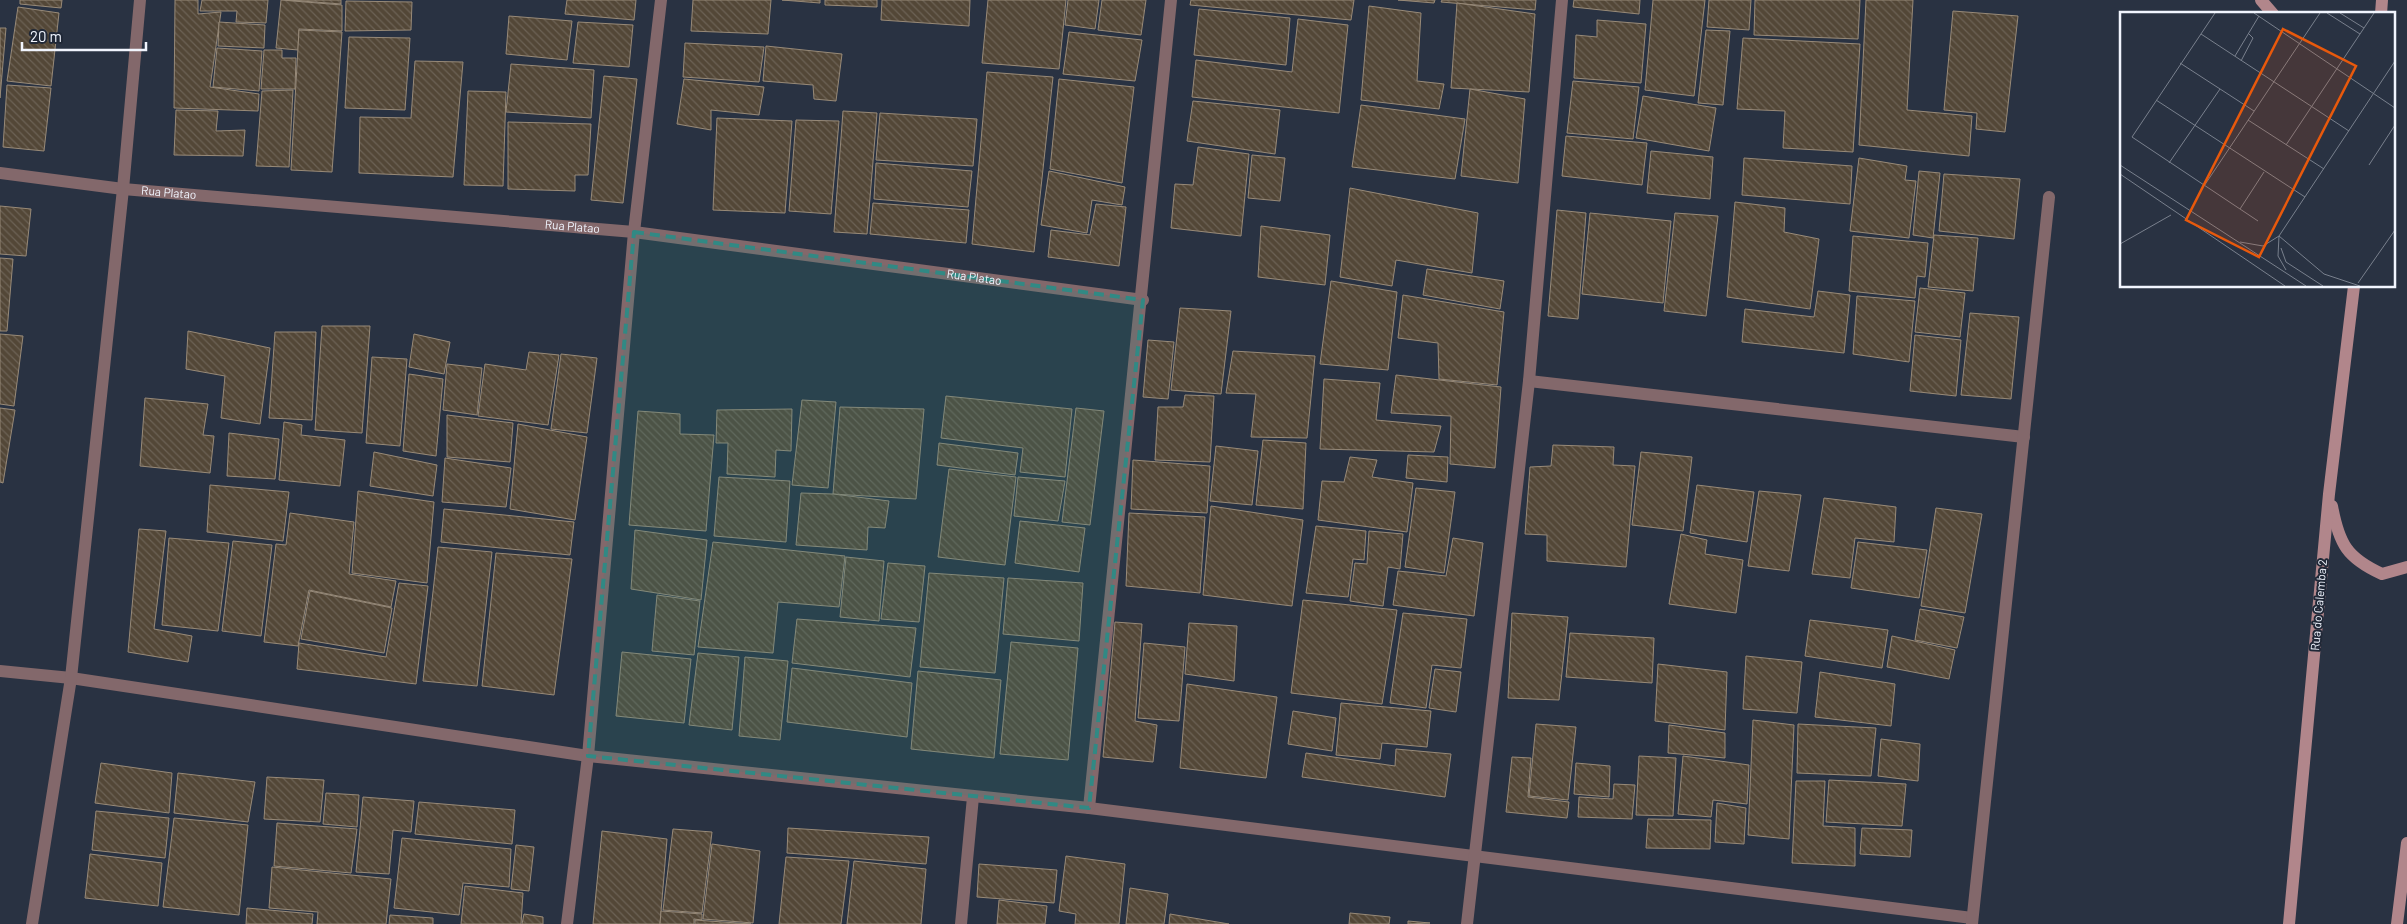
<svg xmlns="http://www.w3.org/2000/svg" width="2407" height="924" viewBox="0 0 2407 924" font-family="Barlow,sans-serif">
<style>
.building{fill:url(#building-back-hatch);stroke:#988a78}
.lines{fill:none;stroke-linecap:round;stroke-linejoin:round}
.minor{stroke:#83686b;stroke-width:12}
.secondary{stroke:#b1868b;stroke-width:12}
.marked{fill:#318984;fill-opacity:0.2;stroke:#318984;stroke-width:4;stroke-dasharray:10 6;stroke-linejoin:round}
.labels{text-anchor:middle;stroke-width:4;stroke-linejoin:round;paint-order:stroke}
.street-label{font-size:12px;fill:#f1f5fe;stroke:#202837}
.inset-road{fill:none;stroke:#79808d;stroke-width:1}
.view{fill:#e8590c;fill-opacity:0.15;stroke:#e8590c;stroke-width:2.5}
.inset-edge{fill:none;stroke:#f1f5fe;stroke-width:2.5}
</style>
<defs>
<pattern id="building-back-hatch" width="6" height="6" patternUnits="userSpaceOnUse" patternTransform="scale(1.25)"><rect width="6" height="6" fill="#534737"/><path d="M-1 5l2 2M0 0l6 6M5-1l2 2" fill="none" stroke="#6c6255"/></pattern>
</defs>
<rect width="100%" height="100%" fill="#293242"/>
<g class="building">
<polygon points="20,0 62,0 61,8 20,4"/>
<polygon points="175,0 198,0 198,14 221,12 210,87 259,94 258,111 174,108"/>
<polygon points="202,0 268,0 266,23 236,22 237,11 200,11"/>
<polygon points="281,0 342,5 342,31 299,29 298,50 276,48"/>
<polygon points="288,0 341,0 341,4"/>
<polygon points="567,0 636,0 634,20 565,14"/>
<polygon points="693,0 771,0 768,34 691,31"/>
<polygon points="782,0 820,0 820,3"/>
<polygon points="825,0 877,0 877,7 825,5"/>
<polygon points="882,0 970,0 969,26 881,20"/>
<polygon points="988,0 1066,0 1059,69 982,63"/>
<polygon points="1068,0 1099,0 1095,29 1065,25"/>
<polygon points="1102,0 1146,0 1141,35 1098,30"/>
<polygon points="1191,0 1354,0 1351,20 1190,5"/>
<polygon points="1398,0 1435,0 1434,3"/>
<polygon points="1442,0 1536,0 1535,10 1441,2"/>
<polygon points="1574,0 1640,0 1639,14 1573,7"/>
<polygon points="1653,0 1705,0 1694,96 1645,90"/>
<polygon points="1709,0 1751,0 1749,30 1707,27"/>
<polygon points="1755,0 1860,0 1858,39 1754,35"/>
<polygon points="1866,0 1913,0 1907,110 1972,116 1969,156 1859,145"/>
<polygon points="346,1 412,2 411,30 345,31"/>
<polygon points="1457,3 1535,14 1529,92 1451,88"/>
<polygon points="1369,6 1421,13 1417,81 1444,84 1439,109 1361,100"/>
<polygon points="18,7 59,13 51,86 7,81"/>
<polygon points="1199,9 1290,18 1286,65 1194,55"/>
<polygon points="1953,11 2018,16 2005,132 1976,129 1977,113 1944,110"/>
<polygon points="509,16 572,21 567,60 506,54"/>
<polygon points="1298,19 1348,25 1339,113 1192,97 1196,60 1292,72"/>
<polygon points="1597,20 1646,24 1641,83 1574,78 1576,35 1597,37"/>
<polygon points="219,22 265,25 264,48 218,46"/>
<polygon points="578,22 633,25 629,67 573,63"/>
<polygon points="0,28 6,28 0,98"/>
<polygon points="299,30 342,32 332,172 291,170"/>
<polygon points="1706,30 1730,31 1723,105 1698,103"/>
<polygon points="1069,32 1142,40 1135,81 1063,74"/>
<polygon points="349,37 410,38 405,110 345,108"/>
<polygon points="1743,38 1860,44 1853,152 1783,148 1785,111 1737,109"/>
<polygon points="685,43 764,47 759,82 683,77"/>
<polygon points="766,46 842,54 836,101 814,99 813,85 763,81"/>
<polygon points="217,48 262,51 259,91 213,87"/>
<polygon points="264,50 282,50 282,58 296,58 295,89 261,89"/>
<polygon points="415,61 463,62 453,177 359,173 360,117 411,118"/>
<polygon points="511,64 594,70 591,118 506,112"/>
<polygon points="987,72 1053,77 1034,252 972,244"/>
<polygon points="604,76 637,79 623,203 591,200"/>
<polygon points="684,79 764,87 759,115 711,110 711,130 677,124"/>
<polygon points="1059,79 1134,87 1122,183 1050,169"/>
<polygon points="1573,81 1639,87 1633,139 1567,133"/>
<polygon points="7,85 51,88 44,151 3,147"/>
<polygon points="1470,89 1525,99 1518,183 1461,176"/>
<polygon points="293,90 289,167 256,166 262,91"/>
<polygon points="468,91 506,92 503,186 464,185"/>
<polygon points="1643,96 1716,108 1709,151 1636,138"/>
<polygon points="1193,101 1280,110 1275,154 1187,141"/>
<polygon points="1361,105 1465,119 1455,179 1352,167"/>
<polygon points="176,110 218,111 216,131 245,130 243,156 174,155"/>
<polygon points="843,111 877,113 867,234 834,232"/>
<polygon points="880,113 977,119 973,166 876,160"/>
<polygon points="717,118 792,121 785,213 713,210"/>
<polygon points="796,120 839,121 831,214 789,211"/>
<polygon points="508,122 591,124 588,175 575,175 575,191 508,189"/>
<polygon points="1566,136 1647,143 1642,185 1562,176"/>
<polygon points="1198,147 1249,154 1241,236 1171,228 1175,184 1193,185"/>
<polygon points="1651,151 1713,157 1710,199 1647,193"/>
<polygon points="1252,155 1285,158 1280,201 1248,198"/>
<polygon points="1744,158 1852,166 1850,204 1742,195"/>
<polygon points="1859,158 1907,166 1905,180 1916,181 1909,238 1850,231"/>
<polygon points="876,163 972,171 968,207 874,199"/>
<polygon points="1049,171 1125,187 1122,205 1092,200 1087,233 1041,225"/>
<polygon points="1919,171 1940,173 1933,238 1913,235"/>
<polygon points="1944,174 2020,179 2014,239 1939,231"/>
<polygon points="1350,188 1478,213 1472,273 1396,260 1392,286 1340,277"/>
<polygon points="1735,202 1785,208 1784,232 1819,239 1810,309 1727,297"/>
<polygon points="873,203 969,210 966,243 870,234"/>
<polygon points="1096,204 1126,207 1119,266 1048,257 1051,230 1090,235"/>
<polygon points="0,206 31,209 26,256 0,254"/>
<polygon points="1557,210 1586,213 1578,319 1548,316"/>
<polygon points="1590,213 1671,221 1663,303 1582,294"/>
<polygon points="1675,213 1718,216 1706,316 1664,311"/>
<polygon points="1261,226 1330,235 1325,285 1258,277"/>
<polygon points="1934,235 1978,238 1973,291 1928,287"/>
<polygon points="1853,236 1928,243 1925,277 1917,276 1915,298 1849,291"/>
<polygon points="0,258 13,259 7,331 0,331"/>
<polygon points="1427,269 1504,281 1500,309 1423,295"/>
<polygon points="1331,281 1397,292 1388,370 1320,364"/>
<polygon points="1920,288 1965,293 1960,337 1915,332"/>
<polygon points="1818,291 1850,295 1844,353 1742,342 1745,309 1814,317"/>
<polygon points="1403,295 1504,312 1497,385 1439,379 1438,343 1398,338"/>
<polygon points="1857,296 1915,301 1909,362 1853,354"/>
<polygon points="1180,308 1231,311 1221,394 1171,390"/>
<polygon points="1970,313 2019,317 2011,399 1961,395"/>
<polygon points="322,326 370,326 362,433 315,430"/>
<polygon points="188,331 270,348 260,424 221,418 225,376 186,369"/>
<polygon points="275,332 316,332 312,420 269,418"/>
<polygon points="0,334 23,336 14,406 0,404"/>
<polygon points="414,334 450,342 444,374 409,367"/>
<polygon points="1915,335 1961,340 1956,396 1910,391"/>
<polygon points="1148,340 1174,342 1168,399 1143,397"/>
<polygon points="1233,351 1315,356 1307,438 1251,437 1256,394 1226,393"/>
<polygon points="529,352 559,355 548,425 478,416 485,364 526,370"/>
<polygon points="561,354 597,358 587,433 551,429"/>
<polygon points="372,357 407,359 400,446 366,443"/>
<polygon points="447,364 482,368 477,415 443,410"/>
<polygon points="409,374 443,379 436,456 403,451"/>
<polygon points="1396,375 1501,387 1495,468 1450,464 1451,416 1391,413"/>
<polygon points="1324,379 1380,383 1376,420 1441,426 1434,452 1320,449"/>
<polygon points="1185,395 1214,396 1210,462 1155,460 1158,407 1183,407"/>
<polygon points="946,396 1072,409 1065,477 1020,472 1023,448 941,438"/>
<polygon points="145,398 208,404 203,435 214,436 210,473 140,466"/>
<polygon points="802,400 836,402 828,488 792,485"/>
<polygon points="840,407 924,409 916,499 833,494"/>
<polygon points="0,408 15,410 3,483 0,482"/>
<polygon points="1076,408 1104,411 1090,525 1062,522"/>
<polygon points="792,409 791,451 776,450 775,477 727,474 728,443 716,443 717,410"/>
<polygon points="638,411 680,414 680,434 714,435 706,531 629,525"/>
<polygon points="447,415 513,423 510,462 447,457"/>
<polygon points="284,422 302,425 301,435 345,440 340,486 279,480"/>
<polygon points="518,424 587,437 575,520 510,509"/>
<polygon points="229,433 279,439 275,479 227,476"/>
<polygon points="1263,440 1306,443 1303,509 1256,505"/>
<polygon points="939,443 1018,453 1015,475 937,465"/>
<polygon points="1553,445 1614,447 1613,465 1635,466 1626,567 1547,561 1547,535 1525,534 1530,467 1551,466"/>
<polygon points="1216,446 1258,451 1252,505 1210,501"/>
<polygon points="374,452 437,465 433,496 370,486"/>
<polygon points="1641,452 1692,457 1683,531 1632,525"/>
<polygon points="1408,455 1448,457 1447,482 1406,478"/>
<polygon points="1350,457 1377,460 1372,477 1413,483 1407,532 1318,520 1322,481 1344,482"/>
<polygon points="445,458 511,468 506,507 442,502"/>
<polygon points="1133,460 1210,466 1207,513 1131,509"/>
<polygon points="949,469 1016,477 1005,565 938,557"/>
<polygon points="719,477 790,481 786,542 714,536"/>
<polygon points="1018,477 1065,481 1058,521 1014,516"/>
<polygon points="210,485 289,492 283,541 207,532"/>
<polygon points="1697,485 1754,492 1747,542 1690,533"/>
<polygon points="1416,488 1455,492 1444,573 1405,567"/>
<polygon points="358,491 434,502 427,583 352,573"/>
<polygon points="1759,491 1801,495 1789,571 1748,566"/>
<polygon points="801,493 833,494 889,501 885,528 868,527 867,550 796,545"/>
<polygon points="1824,498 1896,507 1894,542 1855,538 1850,578 1812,574"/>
<polygon points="1211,506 1303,520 1292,606 1203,595"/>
<polygon points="1936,508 1982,514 1965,613 1921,606"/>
<polygon points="444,509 574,522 570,555 441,542"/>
<polygon points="290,513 354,522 349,574 396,581 391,607 309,590 298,646 264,642 276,544 286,545"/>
<polygon points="1129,513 1205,517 1200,593 1126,586"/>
<polygon points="1020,521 1085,528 1079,572 1015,563"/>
<polygon points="1316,526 1366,531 1364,560 1353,559 1348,597 1306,593"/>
<polygon points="139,529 166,531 154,629 192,636 188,662 128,652"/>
<polygon points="635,530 707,540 701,600 631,589"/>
<polygon points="1369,531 1403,534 1400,569 1388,567 1383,606 1350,601 1355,563 1367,564"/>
<polygon points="1681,534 1707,540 1705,554 1743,560 1736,613 1669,604"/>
<polygon points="169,538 229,543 218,631 162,625"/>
<polygon points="1453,538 1483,543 1474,616 1393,605 1398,571 1446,576"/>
<polygon points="233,541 272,545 261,636 222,631"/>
<polygon points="713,542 845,556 839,607 778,602 773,653 698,647"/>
<polygon points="1858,542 1927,550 1919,598 1851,588"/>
<polygon points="438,547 492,552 477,686 423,681"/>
<polygon points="496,553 572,559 554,695 482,686"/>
<polygon points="846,557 884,561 879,621 840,617"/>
<polygon points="888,563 925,566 919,622 881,619"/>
<polygon points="929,573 1004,578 995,673 920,667"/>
<polygon points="1008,578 1083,583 1079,641 1003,634"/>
<polygon points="399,583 428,586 416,684 297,669 299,643 386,657"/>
<polygon points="310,591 392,608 384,653 301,639"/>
<polygon points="657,595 700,601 694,655 652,651"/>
<polygon points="1303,600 1397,610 1382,704 1291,693"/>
<polygon points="1920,609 1964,617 1957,648 1915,640"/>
<polygon points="1403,613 1467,619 1461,668 1432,665 1426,708 1390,703"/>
<polygon points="1512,613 1568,617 1559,700 1508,698"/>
<polygon points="797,619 916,628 910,677 792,663"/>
<polygon points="1810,620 1888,630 1882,668 1805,656"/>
<polygon points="1115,622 1142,624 1135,721 1157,725 1153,762 1103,757"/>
<polygon points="1189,623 1237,626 1234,681 1185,674"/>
<polygon points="1570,633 1654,638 1652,683 1566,677"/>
<polygon points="1892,636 1955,650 1949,679 1887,667"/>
<polygon points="1011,642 1078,648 1068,760 1000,754"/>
<polygon points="1144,643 1185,647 1179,721 1138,718"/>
<polygon points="622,652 691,659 684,723 616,716"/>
<polygon points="698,653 739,657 732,730 689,725"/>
<polygon points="1746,656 1802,662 1797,713 1743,709"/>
<polygon points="745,657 788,661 780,740 739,736"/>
<polygon points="1658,664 1727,672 1725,730 1655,721"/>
<polygon points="792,668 912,683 907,737 787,722"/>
<polygon points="1435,669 1461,672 1456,712 1429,708"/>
<polygon points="918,671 1001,680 994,758 911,749"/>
<polygon points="1820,672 1895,684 1891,726 1815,717"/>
<polygon points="1187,684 1277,697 1266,778 1180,768"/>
<polygon points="1341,703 1431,711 1427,747 1382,743 1380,759 1336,755"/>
<polygon points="1293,711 1336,718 1332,751 1288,744"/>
<polygon points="1753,720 1794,725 1789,839 1748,835"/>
<polygon points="1536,724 1576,727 1568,800 1529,796"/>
<polygon points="1798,724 1876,728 1871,776 1797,773"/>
<polygon points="1669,725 1725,733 1725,758 1668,753"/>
<polygon points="1881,739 1920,744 1918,781 1878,776"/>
<polygon points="1396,749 1451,754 1445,797 1302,777 1306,753 1395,766"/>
<polygon points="1639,756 1676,758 1673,816 1636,815"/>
<polygon points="1683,756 1749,765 1747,804 1713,800 1711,817 1678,814"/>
<polygon points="1512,757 1531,758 1528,797 1569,802 1567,818 1506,812"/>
<polygon points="101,763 172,773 169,813 95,803"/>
<polygon points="1576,763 1610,766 1609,797 1574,794"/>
<polygon points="178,773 255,782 248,822 174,813"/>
<polygon points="267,777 324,780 320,822 264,819"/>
<polygon points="1829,780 1906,784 1902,826 1826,822"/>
<polygon points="1796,781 1825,781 1823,826 1855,828 1855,866 1792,863"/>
<polygon points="1614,784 1635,785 1632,819 1578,817 1579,797 1613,799"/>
<polygon points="326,793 359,795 357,827 323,824"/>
<polygon points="363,797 414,801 411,832 393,830 389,874 356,872"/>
<polygon points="419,802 515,810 512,844 415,834"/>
<polygon points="1717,803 1746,808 1744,844 1715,842"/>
<polygon points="96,811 169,818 165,858 92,850"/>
<polygon points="174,818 248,825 239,915 163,907"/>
<polygon points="1648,819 1711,820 1710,849 1646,848"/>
<polygon points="277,823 357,829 351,873 274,866"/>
<polygon points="788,828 929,837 926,864 787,853"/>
<polygon points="1862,828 1912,830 1910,857 1860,854"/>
<polygon points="673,829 712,832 702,913 663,910"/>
<polygon points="602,831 667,839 660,924 593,924"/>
<polygon points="402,838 511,849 509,887 463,883 459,915 394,908"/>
<polygon points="712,844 760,851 753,923 703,919"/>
<polygon points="516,845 534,847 529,891 511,889"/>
<polygon points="90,854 162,863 158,906 85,898"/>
<polygon points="1066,856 1125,864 1119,924 1075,924 1076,914 1059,911"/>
<polygon points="786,857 849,861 841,924 779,924"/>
<polygon points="854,861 926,869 921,924 847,924"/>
<polygon points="979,864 1057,870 1054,903 977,897"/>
<polygon points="272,867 391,879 386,924 317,924 318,912 269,908"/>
<polygon points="465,886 523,893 521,924 461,924"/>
<polygon points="1130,888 1168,894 1164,924 1126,924"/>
<polygon points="999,900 1047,906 1045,924 997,924"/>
<polygon points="247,908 313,914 312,924 246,924"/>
<polygon points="661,911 702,914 702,920 694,919 694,924 660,924"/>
<polygon points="1350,913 1390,917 1389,924 1349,924"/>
<polygon points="524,914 543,917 543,924 522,924"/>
<polygon points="1170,914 1229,924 1169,924"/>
<polygon points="390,915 433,918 433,924 389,924"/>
<polygon points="695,920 751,924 695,924"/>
<polygon points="1408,921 1430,923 1408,924"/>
</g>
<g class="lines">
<g class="minor">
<path id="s1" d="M 0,173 L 123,189 L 634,232 L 1143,300"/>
<polyline points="1529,381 2024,437"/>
<polyline points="0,671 71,678 588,756 1089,808 1972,918"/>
<polyline points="1089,808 1171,0"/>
<polyline points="32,924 71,678 123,189 140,0"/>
<polyline points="567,924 588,756 634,232 661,0"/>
<polyline points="961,924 973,797"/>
<polyline points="1467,924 1529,381 1562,0"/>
<polyline points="1972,924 2049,197"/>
</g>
<g class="secondary">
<polyline points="2261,0 2273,14"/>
<polyline points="2381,14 2382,0"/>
<path d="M 2332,506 C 2339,544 2347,558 2382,574 L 2407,567"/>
<polyline points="2289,924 2329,494 2354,286"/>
<polyline points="2397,924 2407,843"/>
</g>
</g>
<path class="marked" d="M 634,232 L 1143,300 L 1089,808 L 588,756 Z"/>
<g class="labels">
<g class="street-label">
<text dy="4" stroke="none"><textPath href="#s1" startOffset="170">Rua Platao</textPath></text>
<text dy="4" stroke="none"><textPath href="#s1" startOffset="575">Rua Platao</textPath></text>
<text dy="4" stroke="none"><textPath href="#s1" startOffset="980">Rua Platao</textPath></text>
<text transform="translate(2319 605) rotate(-85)" y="4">Rua do Calemba 2</text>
</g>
</g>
<g transform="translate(2120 12)">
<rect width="275" height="275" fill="#293242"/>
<path class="inset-road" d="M 95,1 L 12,125 L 138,209M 134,1 L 275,96M 207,1 L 240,22M 220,1 L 244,16M 81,22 L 229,119M 115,44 L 139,4M 121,49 L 133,26 L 129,22M 60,51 L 134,99M 36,88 L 185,185M 128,108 L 204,157M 166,133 L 254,1M 49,151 L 100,77M 0,153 L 186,274M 249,153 L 275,113M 0,162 L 165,274M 84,174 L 200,1M 120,197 L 144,160M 159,224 L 204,262 L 240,274M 159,224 L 158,244 L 166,258M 120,230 L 143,234 L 159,224 L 275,49M 0,232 L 51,203M 161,236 L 166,250 L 203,274M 238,271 L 275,218"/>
<path class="view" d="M 163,17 L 236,54 L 139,245 L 66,208 Z"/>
<rect width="275" height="275" class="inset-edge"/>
</g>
<path d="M22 42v8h124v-8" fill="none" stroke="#f1f5fe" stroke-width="2.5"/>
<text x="30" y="42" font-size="15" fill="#f1f5fe" stroke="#202837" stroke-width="4" paint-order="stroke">20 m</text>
</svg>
